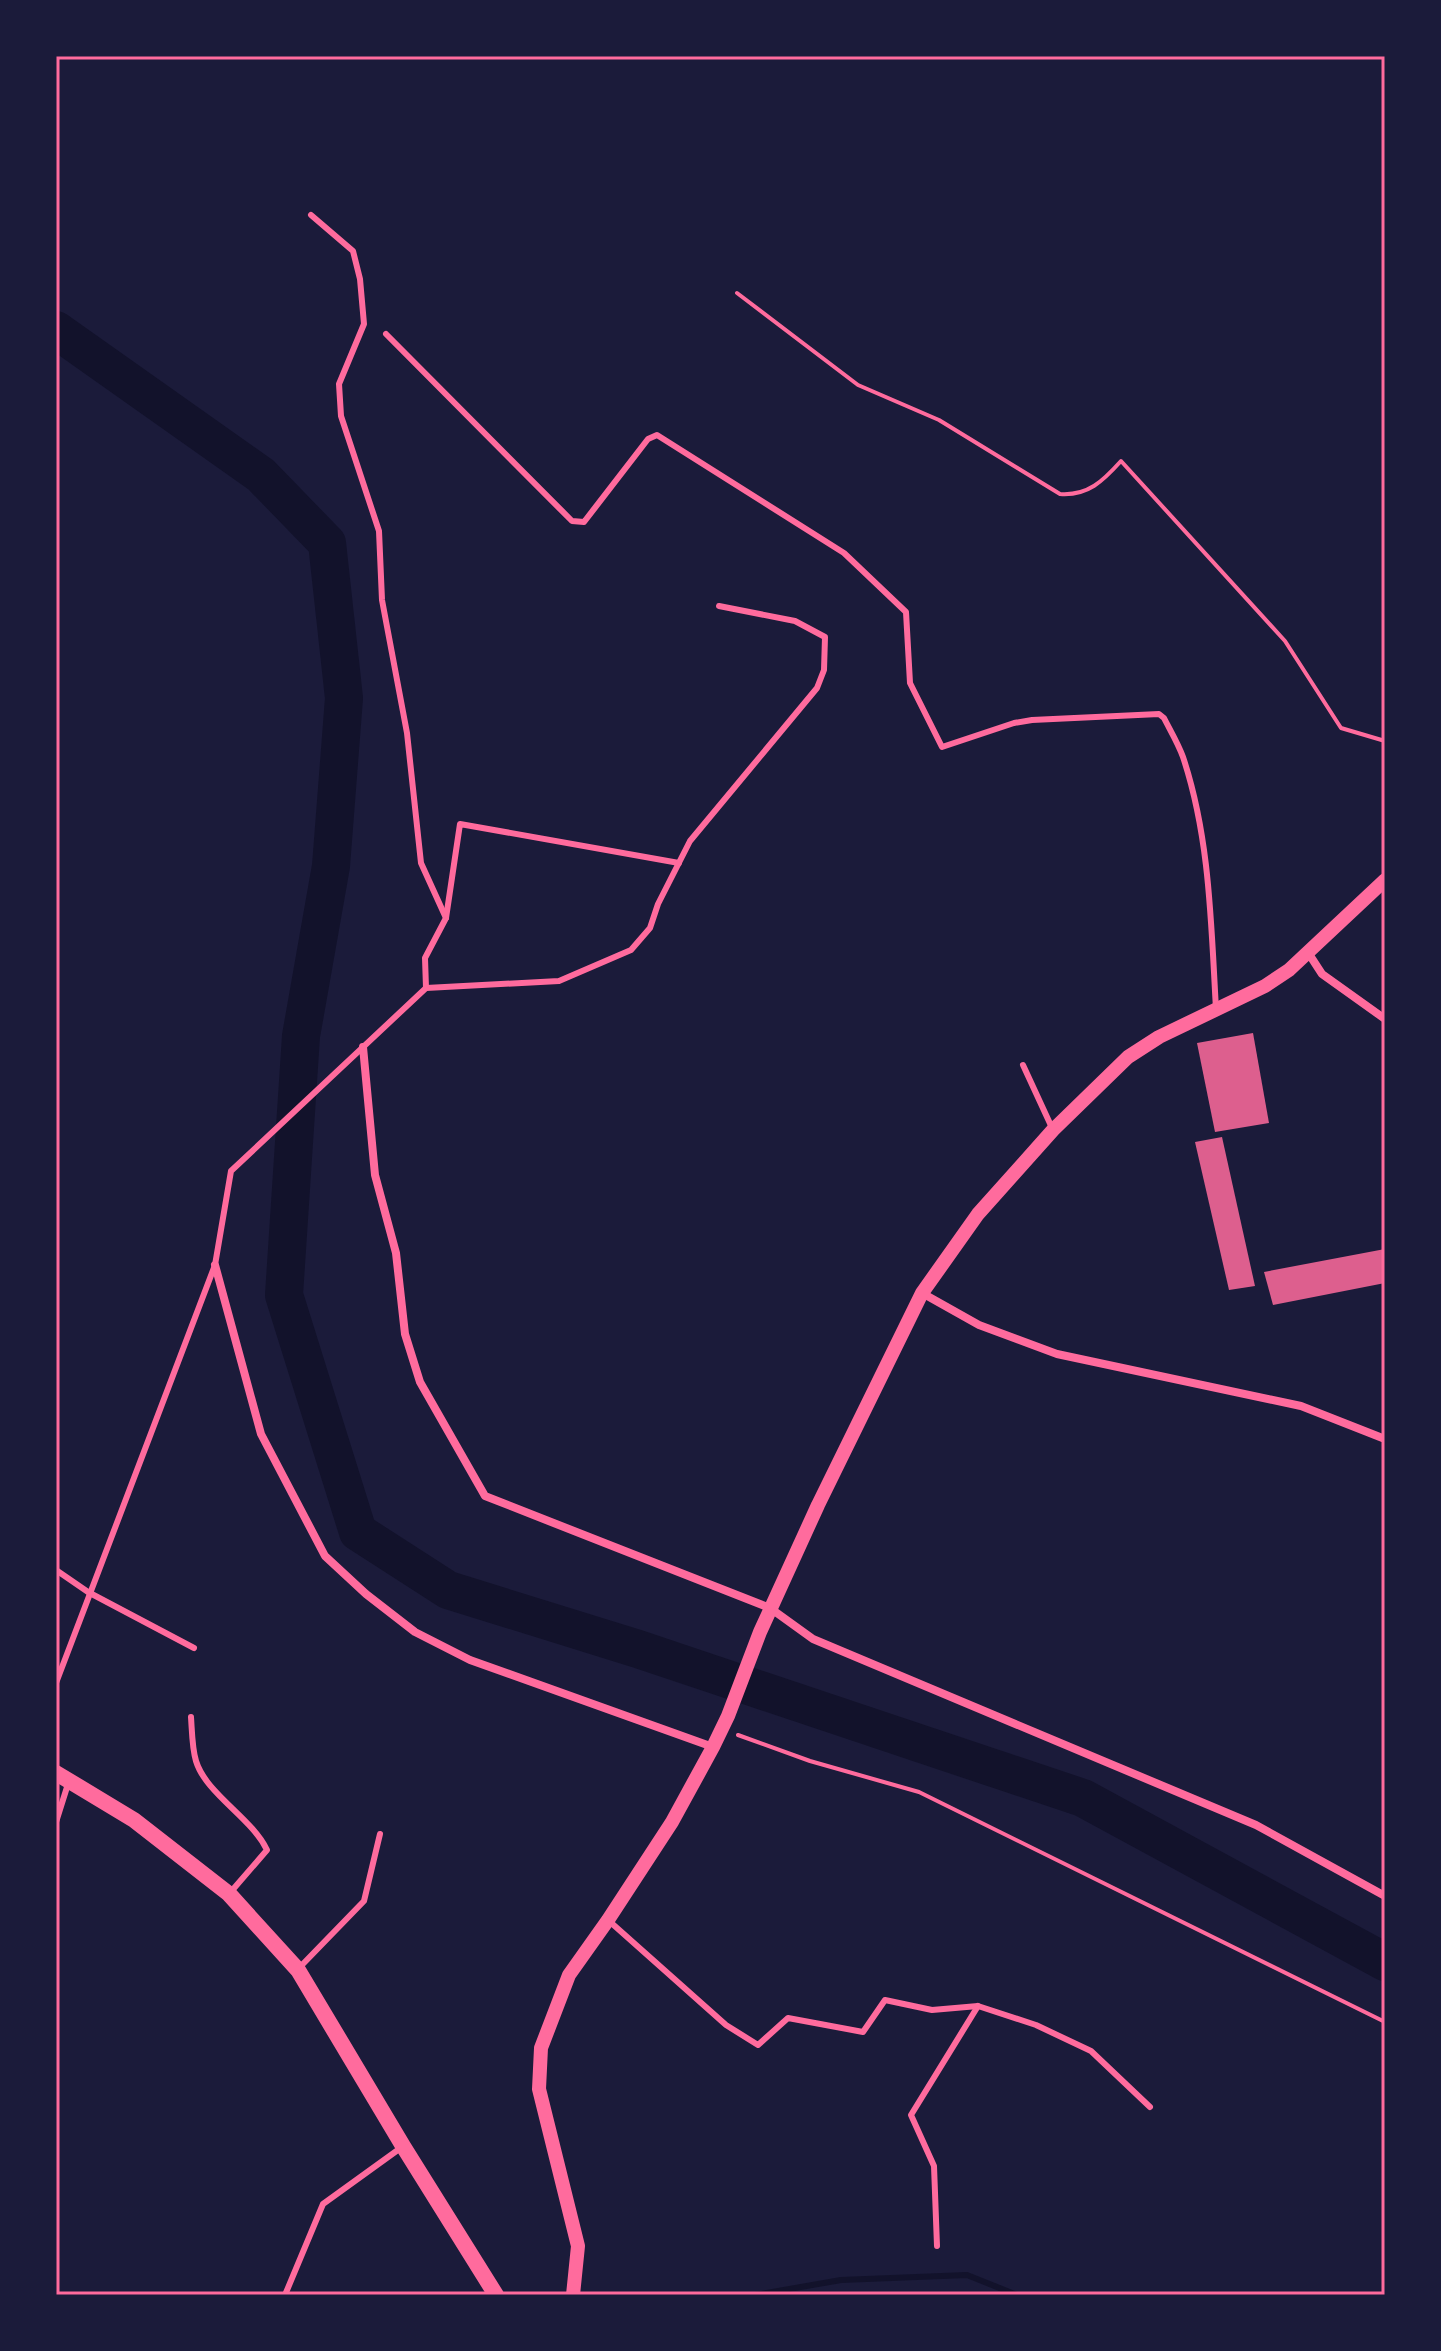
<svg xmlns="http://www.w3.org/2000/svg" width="1441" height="2351" viewBox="0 0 1441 2351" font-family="'DM Sans',sans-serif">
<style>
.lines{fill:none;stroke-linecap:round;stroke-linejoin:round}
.stream{stroke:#12122b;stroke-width:6}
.river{stroke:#12122b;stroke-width:38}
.building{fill:#dd5f8e}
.path{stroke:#ff6b9d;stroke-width:4}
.service{stroke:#ff6b9d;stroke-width:6}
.minor{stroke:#ff6b9d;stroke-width:8}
.tertiary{stroke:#ff6b9d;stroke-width:14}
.secondary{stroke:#ff6b9d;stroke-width:16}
.neatline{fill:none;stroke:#ff6b9d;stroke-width:3}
</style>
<rect width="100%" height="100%" fill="#1b1b3a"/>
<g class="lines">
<polyline class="stream" points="755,2295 841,2280 967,2275 1017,2295"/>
<polyline class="river" points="56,330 261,475 327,543 344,698 331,866 301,1036 284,1295 358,1532 448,1590 638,1649 1083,1798 1385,1962"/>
</g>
<g class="building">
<polygon points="1253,1033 1269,1123 1215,1132 1197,1043"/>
<polygon points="1222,1137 1255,1286 1229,1290 1195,1142"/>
<polygon points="1385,1249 1385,1283 1273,1305 1264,1272"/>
</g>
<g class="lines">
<g class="path">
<path d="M 737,293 L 858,385 L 939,420 L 1060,494 C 1088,496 1103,481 1121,461 L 1285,641 L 1341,728 L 1385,741"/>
<polyline points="738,1735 810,1761 919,1792 1385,2022"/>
</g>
<g class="service">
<polyline points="311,215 353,251 360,279 364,324 339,384 341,416 379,531 382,600 407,733 421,863 446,918"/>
<path d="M 386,334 L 572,521 L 584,522 L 648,439 L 657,435 L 844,553 L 906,612 L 910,683 L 942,747 L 1014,723 L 1032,720 L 1159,714 L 1164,718 C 1170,730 1178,743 1183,757 C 1210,838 1211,924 1216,1009"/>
<polyline points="426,988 425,958 446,918 460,824 679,863"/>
<polyline points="1023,1065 1053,1130"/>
<polyline points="56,1570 88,1592 194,1648"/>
<polyline points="56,1683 215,1265 231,1171 426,988 559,981 631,950 650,928 658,904 690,841 817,688 824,670 825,637 795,621 719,606"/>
<path d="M 191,1717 C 192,1731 192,1748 196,1761 C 206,1794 252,1818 267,1850 L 229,1894"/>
<polyline points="56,1822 68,1784"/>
<polyline points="608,1920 726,2025 758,2045 788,2018 863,2032 885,2000 932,2010 978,2006 1036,2025 1091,2051 1150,2107"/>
<polyline points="300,1967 364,1901 380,1834"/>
<polyline points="937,2246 934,2166 911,2115 978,2006"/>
<polyline points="285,2295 323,2204 402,2147"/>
</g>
<g class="minor">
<polyline points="1309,954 1322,974 1385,1019"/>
<polyline points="363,1047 375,1175 396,1253 405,1334 420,1382 485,1496 770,1608 813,1639 1256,1825 1385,1896"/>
<polyline points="215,1265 261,1434 325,1556 366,1594 415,1632 470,1660 713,1747"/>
<polyline points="922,1293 979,1325 1057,1354 1301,1406 1385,1439"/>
</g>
<polyline class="tertiary" points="573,2295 578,2246 539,2089 541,2048 569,1975 608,1920 672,1822 713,1747 728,1716 760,1632 818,1505 922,1293 978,1214 1053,1130 1128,1057 1159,1037 1265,986 1289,970 1385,880"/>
<polyline class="secondary" points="56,1773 134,1820 229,1894 298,1970 403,2146 496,2295"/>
</g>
<rect width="1441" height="2351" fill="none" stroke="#1b1b3a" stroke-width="116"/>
<rect x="58" y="58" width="1325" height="2235" class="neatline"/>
</svg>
